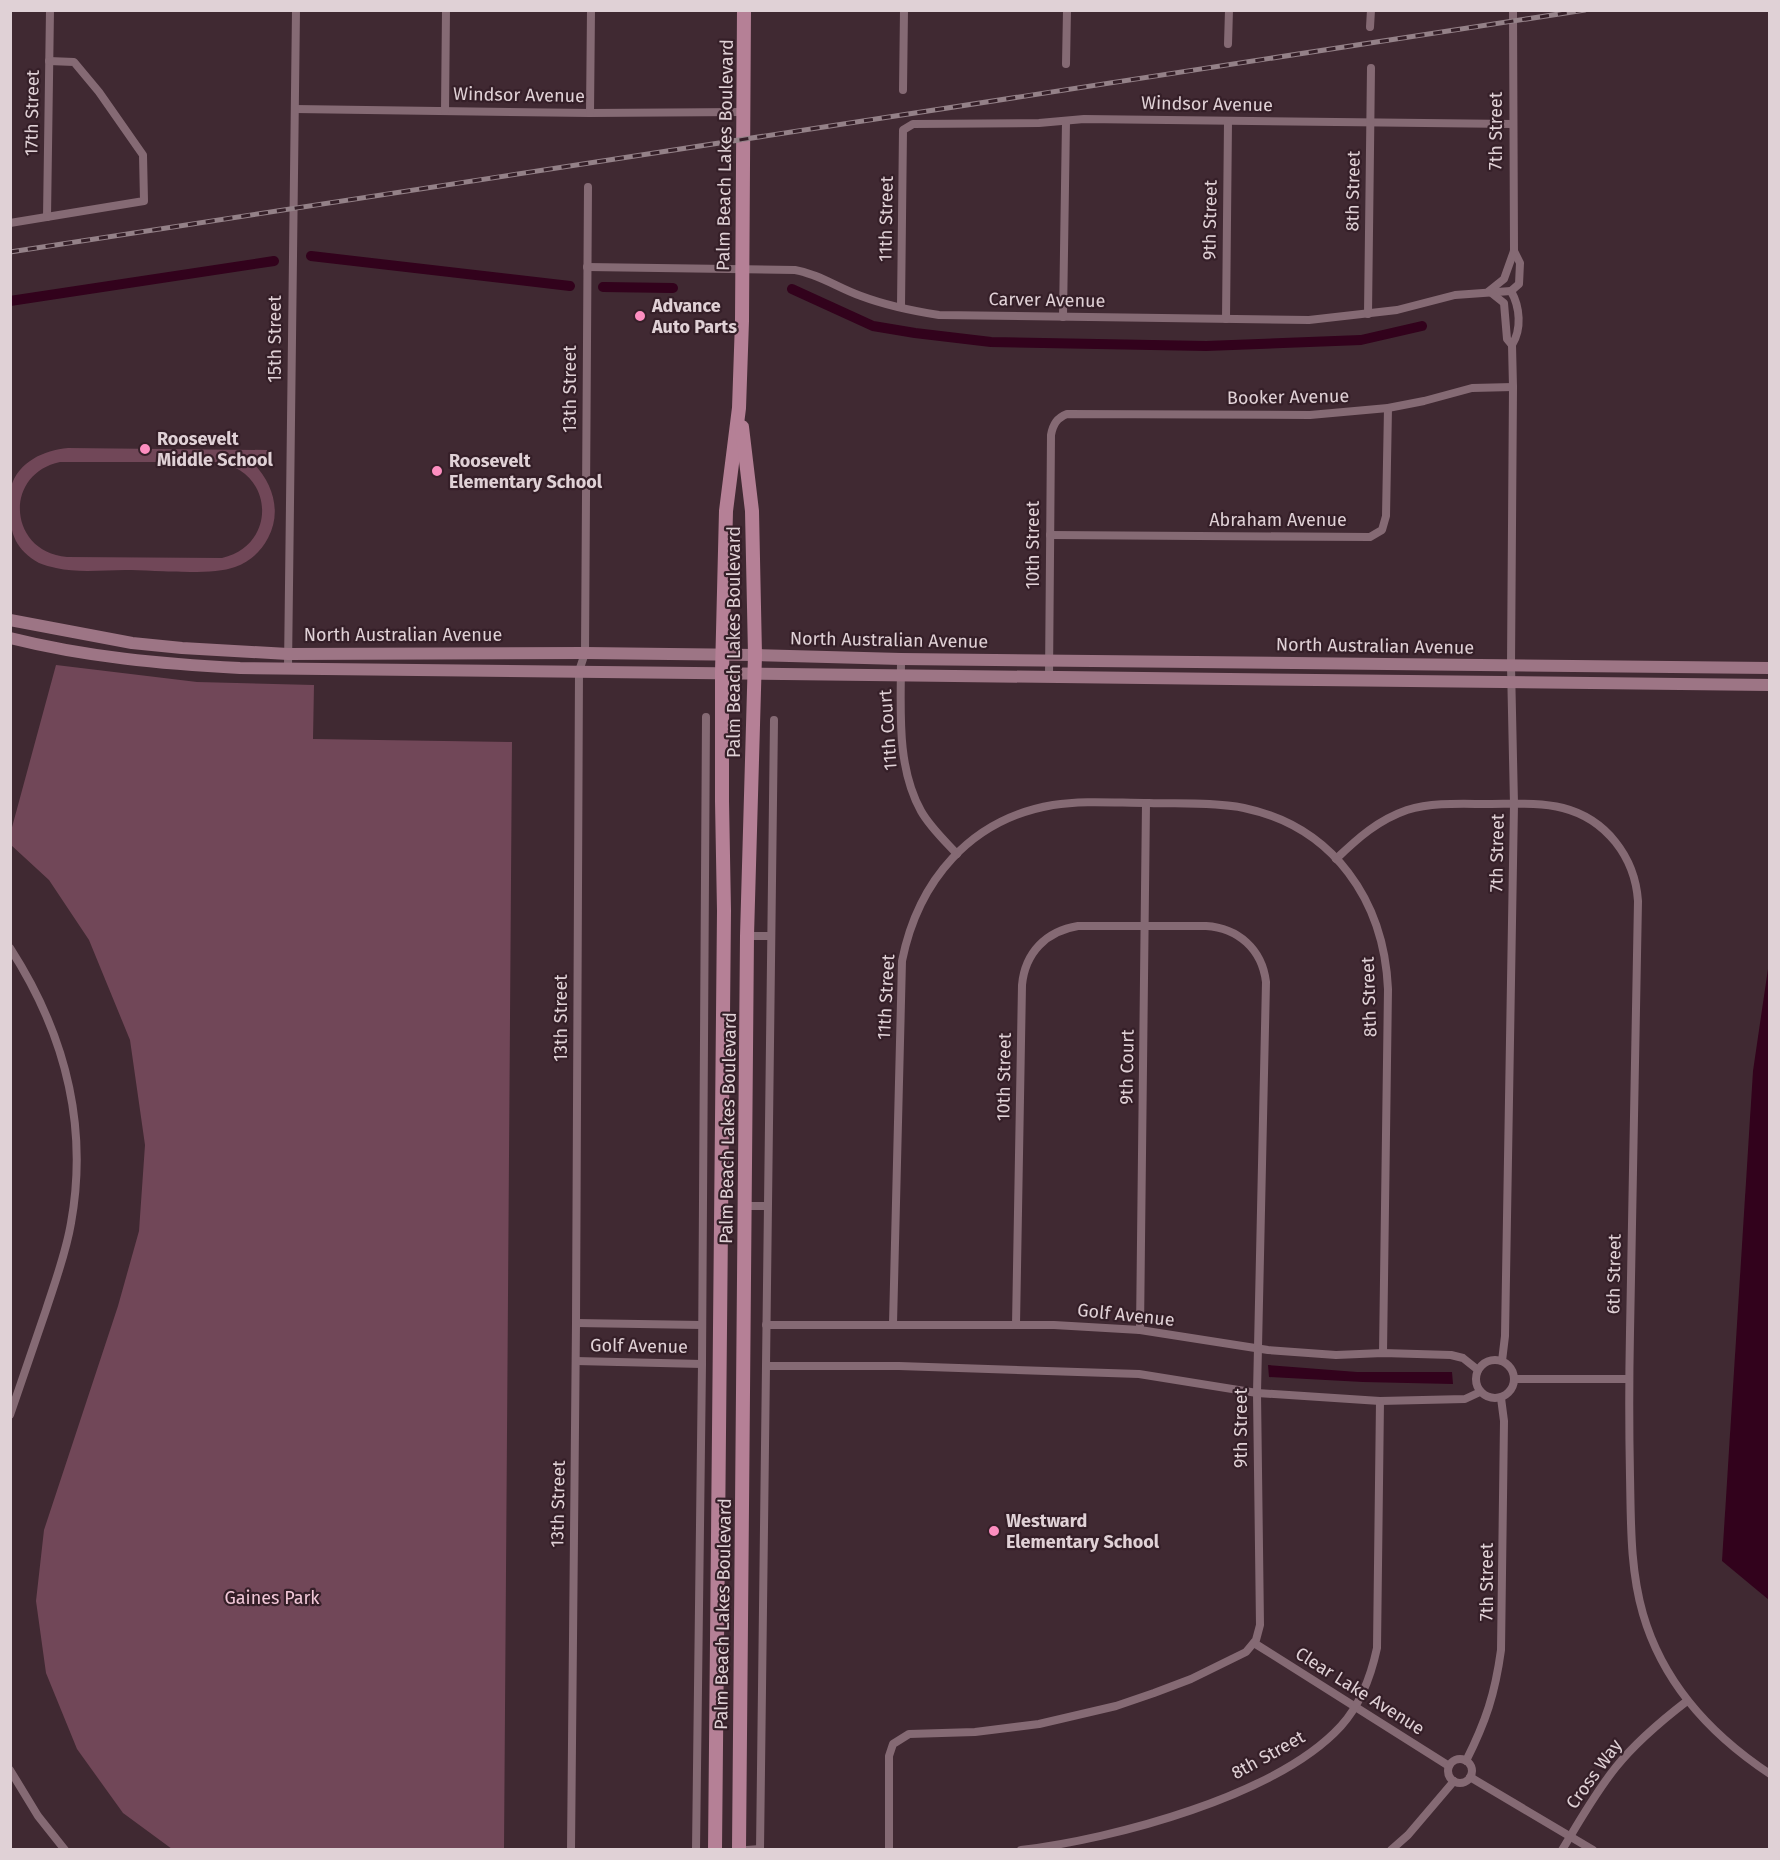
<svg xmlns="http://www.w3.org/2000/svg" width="1780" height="1860" viewBox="0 0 1780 1860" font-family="'Fira Sans',sans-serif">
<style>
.green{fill:#714758;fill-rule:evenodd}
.water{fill:#32021c}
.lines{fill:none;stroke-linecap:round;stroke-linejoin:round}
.canal{stroke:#32021c;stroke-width:10}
.street{stroke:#856a74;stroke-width:8}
.secondary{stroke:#9d7585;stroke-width:12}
.primary{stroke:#b58096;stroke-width:14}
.rail-casing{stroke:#948188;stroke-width:5}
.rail{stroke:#351f28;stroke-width:3;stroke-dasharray:9;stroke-linecap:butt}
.poi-dot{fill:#fd8ec0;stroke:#351f28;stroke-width:2}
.labels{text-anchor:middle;stroke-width:4.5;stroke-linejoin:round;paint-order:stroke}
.street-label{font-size:18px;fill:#e0d1d6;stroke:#351f28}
.poi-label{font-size:18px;font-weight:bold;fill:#e0d1d6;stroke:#351f28;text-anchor:start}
.park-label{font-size:18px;fill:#f2c8d8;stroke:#351f28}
</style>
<rect width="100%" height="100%" fill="#402932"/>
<g class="green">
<path d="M 68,448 L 267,450 L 267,463 L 253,463 C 273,483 282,512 268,538 C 261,552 249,562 235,567 C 211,576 153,570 125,570 C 103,570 78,573 56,568 C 51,567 44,565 39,563 C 16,550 10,534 10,510 C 10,503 9,494 11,487 C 18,462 44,450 68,448 ZM 60,462 L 215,462 C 274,468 279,545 222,558 L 67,557 C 8,552 3,474 60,462 Z"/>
<polygon points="56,665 197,682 314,685 313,739 512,742 504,1849 172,1849 123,1813 77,1749 46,1673 36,1601 44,1530 118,1306 139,1231 145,1145 130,1040 89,940 49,880 11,845 11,831"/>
</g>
<g class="water">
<polygon points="1769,962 1769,1600 1722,1561 1753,1071"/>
<polygon points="1268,1365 1357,1372 1452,1372 1453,1384 1363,1382 1269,1377"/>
</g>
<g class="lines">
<g class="canal">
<polyline points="311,256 570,286"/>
<polyline points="603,287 673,288"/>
<polyline points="792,289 873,326 915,333 991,342 1206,346 1361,340 1422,326"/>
<polyline points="10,301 274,261"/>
</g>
<g class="street">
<polyline points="1370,27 1371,10"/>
<polyline points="1228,44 1229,10"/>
<polyline points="1066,64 1067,10"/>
<polyline points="903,90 904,10"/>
<polyline points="295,109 590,113 743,112"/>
<polyline points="445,111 446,10"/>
<polyline points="590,113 591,10"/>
<polyline points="47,217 50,10"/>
<polyline points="10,223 144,201 143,155 99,92 74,62 49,61"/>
<path d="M 587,267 L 795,270 C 819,274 838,288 861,296 C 885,305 913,311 939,315 L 1309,320 L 1397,310 L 1455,295 L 1511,291"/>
<path d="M 1511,291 C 1520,307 1522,329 1512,345"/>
<polyline points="1511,291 1519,284 1520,263 1514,251"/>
<polyline points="901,307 903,130 913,124 1039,123 1084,119 1513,124"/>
<polyline points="1368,314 1371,68"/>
<polyline points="1063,317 1066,121"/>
<polyline points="1226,319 1228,122"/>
<polyline points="1050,535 1370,537 1382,530 1386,516 1388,408"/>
<path d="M 901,659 C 901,709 896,766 921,811 C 930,827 944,840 957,854"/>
<polyline points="288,668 296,10"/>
<path d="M 1049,678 L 1051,435 C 1053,424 1057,418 1067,414 L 1310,415 L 1388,408 L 1424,401 L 1472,388 L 1513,387"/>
<path d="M 1336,859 C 1358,838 1378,820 1407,810 C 1434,802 1462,804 1489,804 C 1513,804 1539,802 1563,808 C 1606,819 1635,857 1638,901 C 1635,1045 1632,1189 1630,1332 C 1629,1380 1629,1428 1630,1476 C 1631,1523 1630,1569 1643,1614 C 1663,1683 1711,1735 1770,1774"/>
<polyline points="747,936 769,936"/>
<path d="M 10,948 C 64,1032 89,1123 71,1223 C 66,1253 55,1282 46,1310 C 34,1345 22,1380 10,1415"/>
<polyline points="745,1206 765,1206"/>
<polyline points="576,1323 702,1325"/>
<path d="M 893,1324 L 902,961 C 918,881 970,819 1053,805 C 1084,800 1117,803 1149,803 C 1180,804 1213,802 1244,808 C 1334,827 1384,901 1388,989 L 1383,1353"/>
<polyline points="766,1325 1054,1325 1140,1330 1268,1350 1336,1355 1383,1353 1451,1355 1463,1358 1478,1370"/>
<polyline points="1140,1330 1146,803"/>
<circle cx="1495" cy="1379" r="19"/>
<polyline points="576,1361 702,1364"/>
<polyline points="1502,1361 1505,1336 1514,804 1511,666 1513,387 1512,345 1507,339 1504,303 1489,291 1504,279 1514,251 1513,10"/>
<polyline points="766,1366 899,1366 1139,1374 1257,1393 1380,1401 1465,1399 1480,1392"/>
<polyline points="1514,1379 1629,1379"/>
<polyline points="1254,1643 1449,1766"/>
<circle cx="1460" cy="1771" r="12"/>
<path d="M 1466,1761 C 1486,1721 1495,1694 1501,1650 L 1504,1421 L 1501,1398"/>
<polyline points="10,1770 38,1816 65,1850"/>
<polyline points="1470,1777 1593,1850"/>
<polyline points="571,1850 576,1323 579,671 585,653 588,187"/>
<polyline points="696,1850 702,1364 706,717"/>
<polyline points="747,1850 760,1849"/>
<path d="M 760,1850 C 764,1473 766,1096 774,720"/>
<path d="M 889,1850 L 889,1756 L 893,1744 L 909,1734 L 975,1732 L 1039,1724 L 1116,1706 L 1154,1693 L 1191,1679 L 1246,1652 L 1256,1640 L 1260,1625 L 1257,1393 L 1266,982 C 1262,949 1238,928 1206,926 L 1078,926 C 1046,931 1025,953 1022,985 L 1016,1325"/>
<path d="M 1021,1850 C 1113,1839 1277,1796 1341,1726 C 1360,1705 1371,1676 1377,1648 L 1380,1401"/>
<polyline points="1391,1850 1408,1835 1454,1781"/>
<path d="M 1562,1850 C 1579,1822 1595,1793 1616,1767 C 1636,1742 1661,1721 1687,1701"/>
</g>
<g class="secondary">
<polyline points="10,620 132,643 182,648 288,654 585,653 755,655 901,659 1770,668"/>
<path d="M 10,638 C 86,657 162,664 240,668 L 1770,685"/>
</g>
<g class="primary">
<polyline points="715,1850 724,911 722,801 722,672 726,511 739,408 742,321 744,10"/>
<polyline points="739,1850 747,936 755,655 752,511 742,427"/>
</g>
<defs>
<polyline id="rail" points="10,252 1585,10"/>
</defs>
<use href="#rail" class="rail-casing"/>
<use href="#rail" class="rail"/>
</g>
<g class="poi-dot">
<circle cx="640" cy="316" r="6"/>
<circle cx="145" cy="449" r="6"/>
<circle cx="437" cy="471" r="6"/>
<circle cx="994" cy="1531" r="6"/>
</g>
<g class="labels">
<g class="street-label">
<text transform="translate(519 95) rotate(1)" y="6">Windsor Avenue</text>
<text transform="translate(1207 104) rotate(1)" y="6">Windsor Avenue</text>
<text transform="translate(32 113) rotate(-89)" y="6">17th Street</text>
<text transform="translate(1496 131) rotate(-90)" y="6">7th Street</text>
<text transform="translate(725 155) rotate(-89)" y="6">Palm Beach Lakes Boulevard</text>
<text transform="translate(1353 191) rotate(-89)" y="6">8th Street</text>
<text transform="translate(886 219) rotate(-89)" y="6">11th Street</text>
<text transform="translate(1210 220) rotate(-89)" y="6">9th Street</text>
<text transform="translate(1047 300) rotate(1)" y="6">Carver Avenue</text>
<text transform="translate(275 339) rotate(-90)" y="6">15th Street</text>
<text transform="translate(570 389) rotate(-90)" y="6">13th Street</text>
<text transform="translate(1288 397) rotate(-1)" y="6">Booker Avenue</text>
<text x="1278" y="526">Abraham Avenue</text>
<text transform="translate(1033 545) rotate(-90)" y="6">10th Street</text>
<text x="403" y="641">North Australian Avenue</text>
<text transform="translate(889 640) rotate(1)" y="6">North Australian Avenue</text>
<text transform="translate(734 642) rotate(-90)" y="6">Palm Beach Lakes Boulevard</text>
<text transform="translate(1375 646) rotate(1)" y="6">North Australian Avenue</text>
<text transform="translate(888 730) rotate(-94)" y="6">11th Court</text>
<text transform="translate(1497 853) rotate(-89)" y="6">7th Street</text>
<text transform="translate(886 997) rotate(-87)" y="6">11th Street</text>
<text transform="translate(1369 997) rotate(-92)" y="6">8th Street</text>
<text transform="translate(561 1018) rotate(-90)" y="6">13th Street</text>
<text transform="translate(1127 1067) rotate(-89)" y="6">9th Court</text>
<text transform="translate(1004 1077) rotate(-89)" y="6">10th Street</text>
<text transform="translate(728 1128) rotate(-89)" y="6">Palm Beach Lakes Boulevard</text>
<text transform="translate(1614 1274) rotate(-89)" y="6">6th Street</text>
<text transform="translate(1126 1315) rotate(6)" y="6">Golf Avenue</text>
<text transform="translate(639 1346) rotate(1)" y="6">Golf Avenue</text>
<text transform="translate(1241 1428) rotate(-90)" y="6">9th Street</text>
<text transform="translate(558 1504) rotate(-89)" y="6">13th Street</text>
<text transform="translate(1487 1582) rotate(-90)" y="6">7th Street</text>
<text transform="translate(723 1614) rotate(-89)" y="6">Palm Beach Lakes Boulevard</text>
<text transform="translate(1360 1691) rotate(32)" y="6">Clear Lake Avenue</text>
<text transform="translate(1268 1755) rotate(-29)" y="6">8th Street</text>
<text transform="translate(1594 1774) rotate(-54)" y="6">Cross Way</text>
</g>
<g class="poi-label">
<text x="652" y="312">Advance<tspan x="652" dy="21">Auto Parts</tspan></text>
<text x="157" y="445">Roosevelt<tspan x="157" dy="21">Middle School</tspan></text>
<text x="449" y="467">Roosevelt<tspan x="449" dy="21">Elementary School</tspan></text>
<text x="1006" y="1527">Westward<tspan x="1006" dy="21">Elementary School</tspan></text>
</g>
<g class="park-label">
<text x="272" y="1604">Gaines Park</text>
</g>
</g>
<rect width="1780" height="1860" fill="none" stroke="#e0d1d6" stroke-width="24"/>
</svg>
